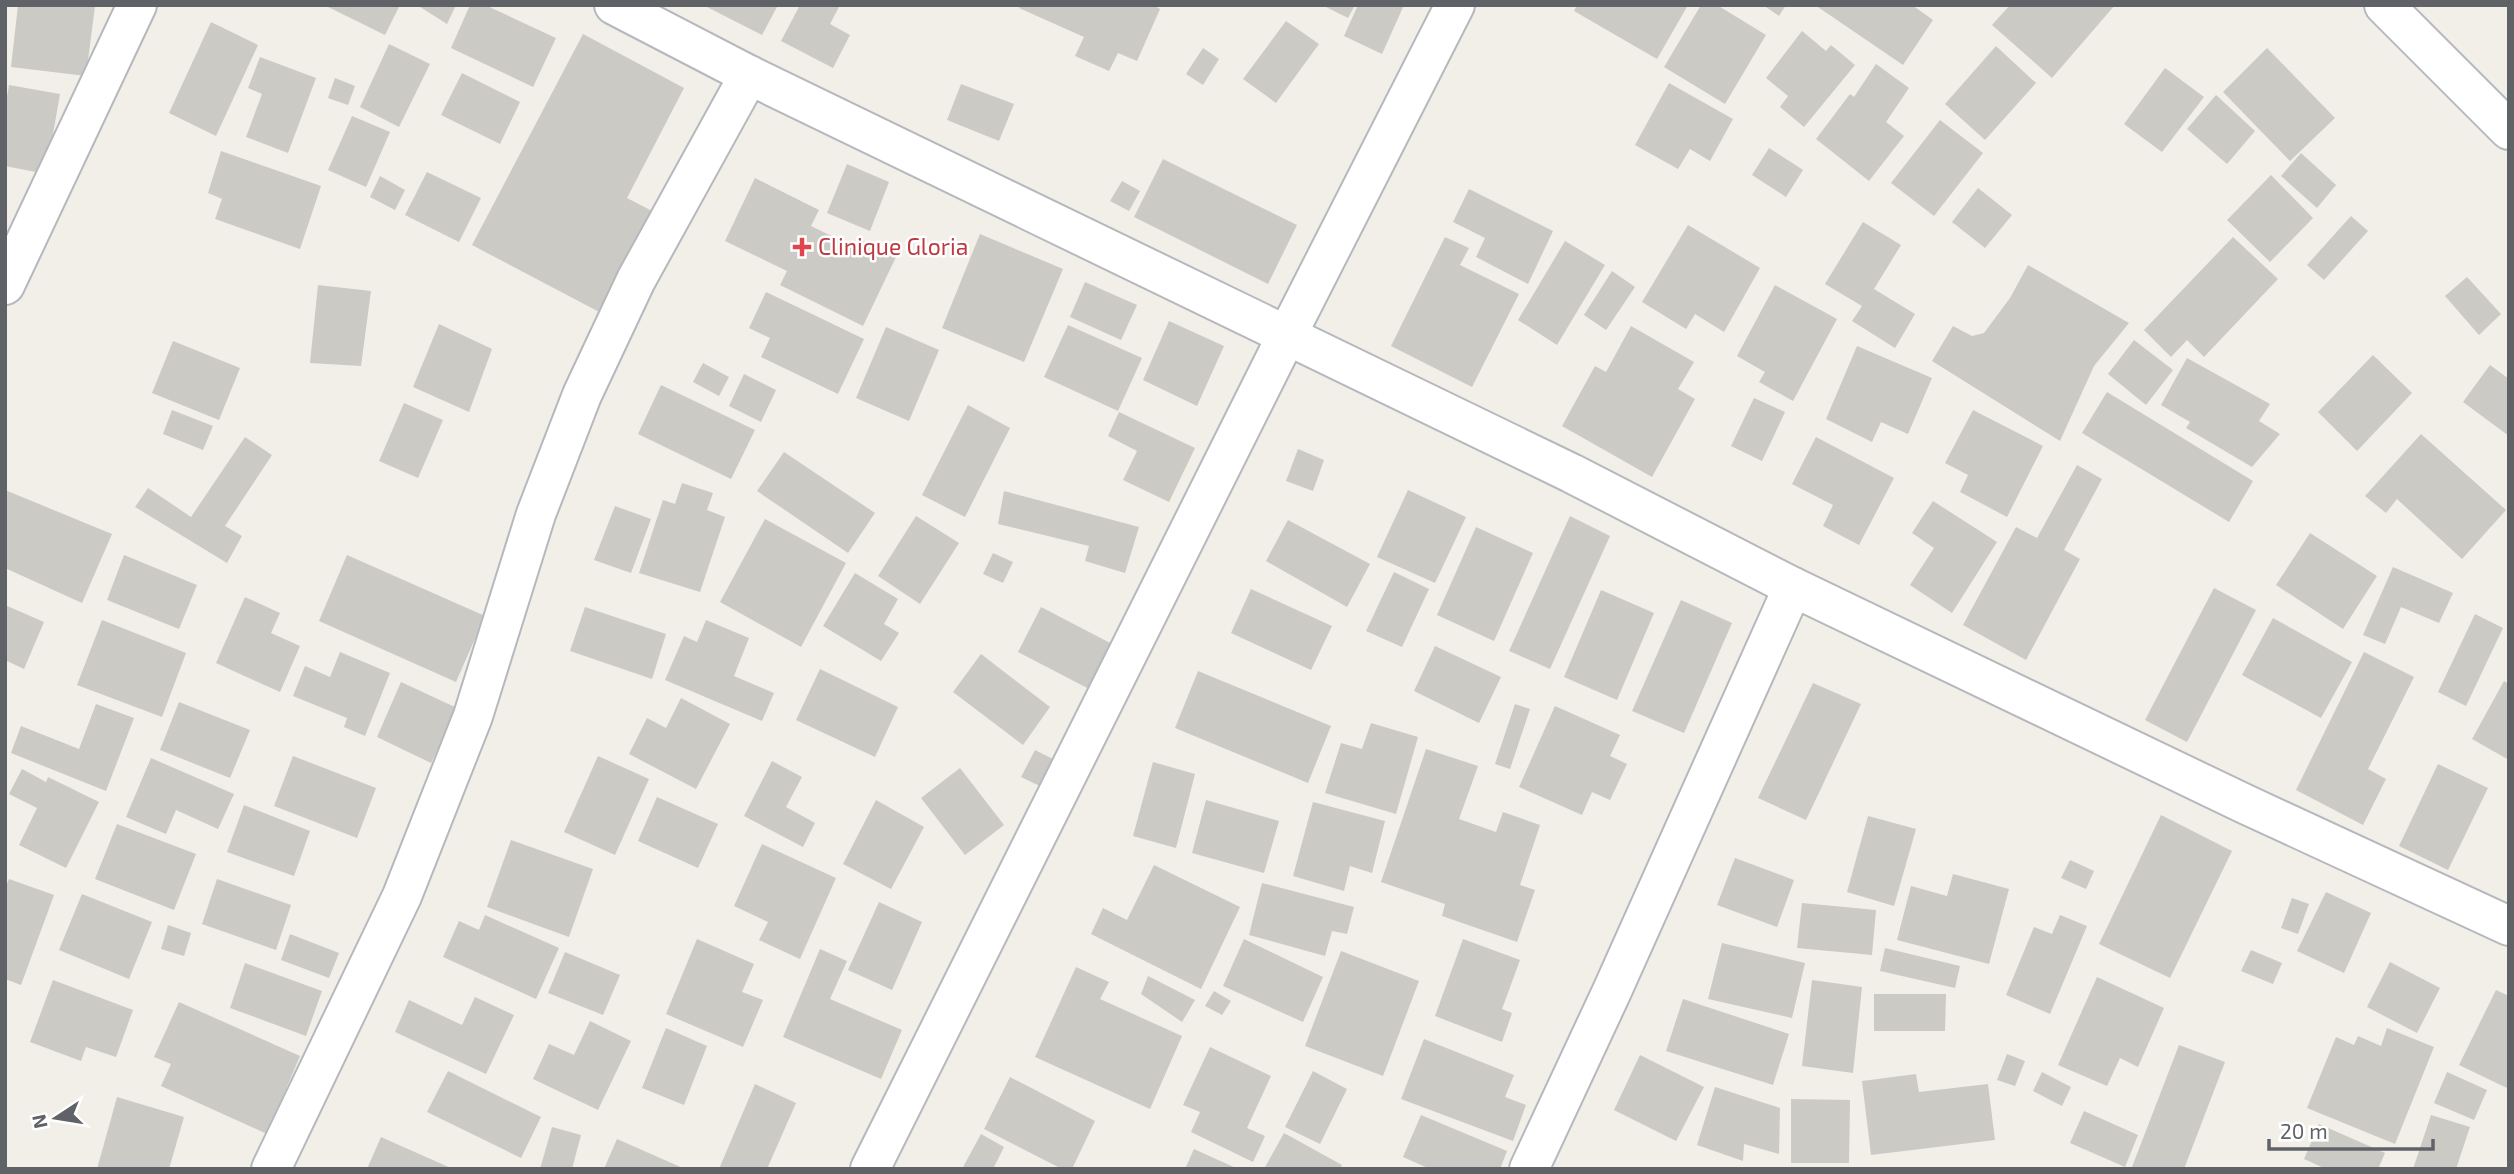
<svg xmlns="http://www.w3.org/2000/svg" width="2514" height="1174" viewBox="0 0 2514 1174" font-family="'Exo 2',sans-serif">
<style>
.building{fill:#cccac5}
.lines{fill:none;stroke-linecap:round;stroke-linejoin:round}
.street-casing{stroke:#b5b8bc;stroke-width:42}
.secondary-casing{stroke:#b6babf;stroke-width:42}
.street{stroke:#fff;stroke-width:38}
.secondary{stroke:#fff;stroke-width:38}
.health-dot{fill:#e0444e;stroke:#fff;stroke-width:2.5}
.labels{text-anchor:middle;stroke-width:5;stroke-linejoin:round;paint-order:stroke}
.health-label{font-size:23px;fill:#be3a42;stroke:#fff;text-anchor:start}
</style>
<rect width="100%" height="100%" fill="#f1efe8"/>
<g class="building">
<polygon points="18,5 95,6 86,76 11,67"/>
<polygon points="324,5 400,5 385,35"/>
<polygon points="417,5 456,5 447,24"/>
<polygon points="470,5 485,5 556,38 533,87 451,48"/>
<polygon points="703,5 778,5 762,35"/>
<polygon points="800,5 840,5 830,24 850,35 833,68 781,41"/>
<polygon points="1020,5 1153,5 1160,9 1137,61 1118,53 1109,71 1075,56 1084,37 1019,8"/>
<polygon points="1322,5 1355,5 1348,18"/>
<polygon points="1358,5 1404,5 1382,54 1344,36"/>
<polygon points="1577,5 1688,5 1657,59 1574,11"/>
<polygon points="1701,5 1717,5 1766,35 1725,104 1664,67"/>
<polygon points="1763,5 1786,5 1779,16"/>
<polygon points="1815,5 1912,5 1933,20 1903,65"/>
<polygon points="2010,5 2115,5 2052,78 1992,25"/>
<polygon points="1286,21 1319,44 1276,103 1243,79"/>
<polygon points="211,22 258,45 216,136 169,113"/>
<polygon points="1802,31 1826,51 1831,45 1855,65 1804,127 1780,107 1788,96 1766,78"/>
<polygon points="583,34 684,88 627,198 656,213 603,314 472,245"/>
<polygon points="389,44 430,64 399,127 360,107"/>
<polygon points="1996,46 2036,83 1985,140 1945,104"/>
<polygon points="1203,48 1219,59 1203,85 1186,74"/>
<polygon points="2267,48 2335,118 2290,161 2223,92"/>
<polygon points="260,57 316,78 288,153 246,137 262,94 248,88"/>
<polygon points="1876,64 1909,88 1886,122 1904,136 1869,181 1816,139 1850,94 1854,97"/>
<polygon points="2165,68 2204,97 2162,152 2124,124"/>
<polygon points="462,73 520,102 500,144 441,115"/>
<polygon points="335,78 355,86 348,105 328,98"/>
<polygon points="1669,83 1733,119 1710,161 1690,149 1678,169 1635,145"/>
<polygon points="961,84 1014,104 999,141 947,120"/>
<polygon points="9,85 60,94 46,174 5,166 5,108"/>
<polygon points="2216,95 2255,131 2227,164 2187,129"/>
<polygon points="352,116 390,132 366,187 328,170"/>
<polygon points="1940,120 1983,153 1934,216 1891,183"/>
<polygon points="1769,148 1803,170 1786,197 1752,175"/>
<polygon points="221,151 321,186 300,249 215,219 222,199 208,193"/>
<polygon points="2301,153 2336,185 2317,208 2281,176"/>
<polygon points="1163,159 1297,225 1268,284 1134,217"/>
<polygon points="847,164 889,182 870,231 827,213"/>
<polygon points="427,172 481,198 459,242 405,215"/>
<polygon points="2271,175 2313,218 2270,262 2227,220"/>
<polygon points="380,176 405,190 395,210 370,197"/>
<polygon points="755,178 819,210 811,226 860,250 864,241 896,257 863,326 780,285 787,271 725,241"/>
<polygon points="1122,181 1140,191 1129,211 1110,201"/>
<polygon points="1978,188 2012,215 1985,248 1952,222"/>
<polygon points="1469,189 1553,231 1528,284 1476,257 1485,238 1453,222"/>
<polygon points="2351,216 2368,231 2324,280 2307,265"/>
<polygon points="1863,222 1901,245 1874,289 1915,314 1895,348 1852,321 1862,306 1825,284"/>
<polygon points="1688,225 1760,268 1724,332 1695,314 1686,329 1642,302"/>
<polygon points="980,234 1063,269 1024,362 942,328"/>
<polygon points="1445,237 1469,248 1460,265 1519,294 1472,387 1391,346"/>
<polygon points="2233,237 2278,279 2204,357 2187,340 2171,357 2144,330"/>
<polygon points="1565,241 1605,265 1557,345 1518,320"/>
<polygon points="2028,265 2129,323 2094,366 2060,441 1932,361 1953,326 1972,336 1984,333 2010,298"/>
<polygon points="1612,271 1635,287 1606,330 1584,315"/>
<polygon points="2467,277 2501,314 2479,335 2445,296"/>
<polygon points="1085,282 1137,305 1121,340 1070,317"/>
<polygon points="318,285 371,291 361,366 310,363"/>
<polygon points="1775,285 1837,319 1793,401 1759,382 1765,372 1737,356"/>
<polygon points="766,292 864,339 838,394 761,357 770,338 749,328"/>
<polygon points="1169,321 1224,346 1197,406 1143,380"/>
<polygon points="439,324 492,349 469,412 413,387"/>
<polygon points="1068,325 1142,358 1118,411 1044,377"/>
<polygon points="1631,326 1694,362 1678,389 1695,399 1652,477 1562,426 1595,366 1606,372"/>
<polygon points="886,327 939,350 909,421 856,398"/>
<polygon points="2134,340 2173,370 2146,405 2108,374"/>
<polygon points="173,341 240,368 219,420 152,393"/>
<polygon points="1857,346 1932,378 1908,434 1881,422 1872,442 1826,419"/>
<polygon points="2373,355 2412,393 2357,451 2318,412"/>
<polygon points="2187,358 2270,404 2259,421 2280,434 2252,467 2186,428 2190,422 2161,405"/>
<polygon points="703,363 729,377 719,396 693,382"/>
<polygon points="2490,365 2509,379 2509,436 2463,402"/>
<polygon points="744,374 776,390 761,422 729,406"/>
<polygon points="661,385 755,430 731,479 638,434"/>
<polygon points="2107,392 2253,481 2229,522 2082,433"/>
<polygon points="1754,398 1785,412 1762,461 1731,446"/>
<polygon points="404,403 443,420 418,478 379,461"/>
<polygon points="968,405 1010,428 965,517 922,495"/>
<polygon points="172,410 213,426 203,450 163,434"/>
<polygon points="1973,410 2043,446 2007,517 1960,492 1968,475 1945,463"/>
<polygon points="1119,412 1195,448 1169,502 1123,480 1137,451 1108,436"/>
<polygon points="2421,434 2506,510 2462,559 2397,499 2386,513 2365,496"/>
<polygon points="245,437 272,455 225,526 242,536 227,563 135,507 148,488 191,517"/>
<polygon points="1816,437 1894,478 1859,545 1823,526 1833,505 1792,484"/>
<polygon points="1298,449 1324,460 1313,491 1286,481"/>
<polygon points="784,452 875,513 848,553 757,491"/>
<polygon points="2077,465 2102,479 2064,550 2080,559 2026,660 1963,625 2016,527 2037,538"/>
<polygon points="682,483 713,493 707,510 725,517 700,592 639,573 663,500 675,504"/>
<polygon points="5,490 112,534 82,603 5,568"/>
<polygon points="1408,490 1466,517 1435,583 1377,557"/>
<polygon points="1004,491 1139,527 1125,573 1085,561 1089,546 998,524"/>
<polygon points="1933,501 1997,542 1952,613 1910,585 1934,548 1912,533"/>
<polygon points="615,506 651,519 631,573 594,560"/>
<polygon points="916,516 959,543 920,604 878,576"/>
<polygon points="1570,516 1610,536 1550,669 1509,651"/>
<polygon points="765,519 846,563 801,647 720,602"/>
<polygon points="1288,520 1370,564 1347,607 1266,561"/>
<polygon points="1476,527 1533,553 1494,641 1437,615"/>
<polygon points="2310,533 2377,576 2343,629 2276,585"/>
<polygon points="993,553 1013,562 1003,583 983,574"/>
<polygon points="124,555 197,585 179,629 107,600"/>
<polygon points="347,555 485,616 456,682 319,621"/>
<polygon points="2393,567 2453,593 2439,623 2401,607 2385,644 2363,635"/>
<polygon points="1394,572 1429,589 1402,647 1366,631"/>
<polygon points="855,573 898,599 884,624 899,633 881,661 823,626"/>
<polygon points="2214,588 2256,610 2187,742 2145,720"/>
<polygon points="1251,589 1332,626 1311,670 1231,633"/>
<polygon points="1601,590 1654,613 1617,700 1564,677"/>
<polygon points="245,597 280,613 271,633 300,646 280,692 216,663"/>
<polygon points="1681,600 1732,623 1684,733 1632,711"/>
<polygon points="5,605 44,622 24,669 5,660"/>
<polygon points="585,607 666,634 652,679 570,651"/>
<polygon points="1041,607 1116,646 1093,691 1018,652"/>
<polygon points="2475,614 2503,628 2466,706 2438,692"/>
<polygon points="2273,618 2352,662 2321,718 2242,675"/>
<polygon points="102,620 186,653 162,717 77,685"/>
<polygon points="706,620 749,638 734,676 774,693 762,721 665,680 684,636 697,642"/>
<polygon points="1435,646 1501,677 1479,723 1414,691"/>
<polygon points="340,652 390,673 365,736 344,727 347,718 293,696 305,666 330,677"/>
<polygon points="2364,652 2414,677 2368,769 2386,779 2363,825 2296,790"/>
<polygon points="981,654 1050,707 1023,745 953,692"/>
<polygon points="820,669 898,707 875,757 796,720"/>
<polygon points="1198,671 1331,726 1308,783 1175,728"/>
<polygon points="2504,681 2509,684 2509,760 2472,739"/>
<polygon points="401,682 457,708 431,763 377,737"/>
<polygon points="1813,683 1861,704 1806,820 1758,798"/>
<polygon points="681,698 730,724 696,789 629,754 647,718 666,728"/>
<polygon points="179,702 250,730 230,778 160,750"/>
<polygon points="96,704 134,718 106,791 11,753 21,726 79,749"/>
<polygon points="1515,704 1530,709 1510,769 1495,764"/>
<polygon points="1555,706 1620,735 1610,756 1627,764 1610,800 1592,792 1582,815 1519,787"/>
<polygon points="1371,723 1418,737 1396,814 1325,793 1341,743 1362,749"/>
<polygon points="1426,749 1478,766 1459,819 1496,832 1503,812 1540,825 1520,885 1535,890 1517,942 1442,916 1445,904 1381,882"/>
<polygon points="1035,750 1059,762 1046,789 1021,777"/>
<polygon points="293,756 376,788 357,838 274,806"/>
<polygon points="598,756 649,779 615,855 564,832"/>
<polygon points="151,758 234,794 218,829 176,810 166,834 126,817"/>
<polygon points="772,761 802,777 786,807 815,823 803,847 744,816"/>
<polygon points="1153,762 1195,774 1176,848 1133,836"/>
<polygon points="2438,764 2488,788 2448,870 2399,846"/>
<polygon points="960,768 1004,825 965,855 921,798"/>
<polygon points="22,769 46,782 48,777 99,802 66,868 19,845 37,808 9,794"/>
<polygon points="657,797 718,824 698,868 638,841"/>
<polygon points="876,800 924,827 891,889 843,864"/>
<polygon points="1206,800 1279,821 1264,873 1192,853"/>
<polygon points="1313,802 1385,821 1372,873 1350,866 1344,891 1293,876"/>
<polygon points="244,805 310,831 294,876 227,852"/>
<polygon points="2161,815 2232,851 2170,978 2099,944"/>
<polygon points="1868,816 1916,829 1894,906 1847,892"/>
<polygon points="117,824 196,854 174,910 95,879"/>
<polygon points="511,840 593,869 569,937 487,907"/>
<polygon points="762,844 836,878 800,959 759,940 768,922 734,906"/>
<polygon points="1735,858 1794,880 1777,927 1717,905"/>
<polygon points="2070,860 2094,871 2086,889 2061,878"/>
<polygon points="1154,865 1240,907 1201,989 1091,934 1103,908 1127,920"/>
<polygon points="1953,874 2009,889 1989,964 1897,940 1911,886 1947,896"/>
<polygon points="9,879 54,895 21,985 5,979 5,888"/>
<polygon points="217,879 291,905 276,950 202,924"/>
<polygon points="1262,883 1354,907 1347,934 1332,931 1325,956 1249,935"/>
<polygon points="2326,892 2371,913 2344,973 2297,951"/>
<polygon points="82,894 152,922 129,979 59,950"/>
<polygon points="2292,898 2309,904 2298,934 2281,928"/>
<polygon points="879,902 922,922 892,990 848,970"/>
<polygon points="1802,903 1876,910 1872,955 1797,948"/>
<polygon points="485,915 559,948 536,999 443,957 459,921 479,930"/>
<polygon points="2060,915 2087,926 2050,1014 2006,995 2034,927 2052,934"/>
<polygon points="168,925 191,933 184,956 161,949"/>
<polygon points="290,934 339,953 329,978 281,960"/>
<polygon points="697,939 754,964 742,992 763,1000 743,1047 666,1014"/>
<polygon points="1244,939 1323,977 1303,1022 1223,986"/>
<polygon points="1463,939 1520,960 1502,1009 1512,1013 1502,1042 1435,1016"/>
<polygon points="1722,943 1805,963 1792,1018 1708,999"/>
<polygon points="1885,948 1960,966 1955,988 1880,971"/>
<polygon points="820,949 847,961 830,999 902,1030 881,1079 783,1037"/>
<polygon points="2251,950 2282,963 2273,984 2241,971"/>
<polygon points="1341,951 1419,981 1383,1076 1305,1046"/>
<polygon points="565,952 620,975 603,1015 548,993"/>
<polygon points="2390,962 2440,988 2417,1033 2367,1007"/>
<polygon points="245,963 322,991 306,1036 230,1008"/>
<polygon points="1076,967 1109,982 1100,999 1182,1036 1150,1109 1035,1057"/>
<polygon points="1148,976 1195,1000 1182,1022 1141,994"/>
<polygon points="2097,977 2164,1008 2138,1067 2120,1058 2107,1086 2058,1065"/>
<polygon points="53,980 133,1010 116,1057 86,1047 81,1061 30,1042"/>
<polygon points="1812,980 1862,987 1853,1073 1802,1066"/>
<polygon points="2496,990 2509,996 2509,1089 2459,1065"/>
<polygon points="1214,991 1231,1001 1222,1015 1205,1006"/>
<polygon points="1874,994 1946,994 1945,1031 1874,1031"/>
<polygon points="475,997 514,1015 486,1074 395,1032 409,1000 462,1025"/>
<polygon points="1683,999 1789,1034 1773,1085 1666,1051"/>
<polygon points="179,1002 300,1056 267,1134 161,1086 171,1064 154,1057"/>
<polygon points="590,1021 631,1041 598,1110 533,1079 549,1044 574,1055"/>
<polygon points="666,1028 707,1046 684,1105 642,1088"/>
<polygon points="2387,1028 2434,1047 2395,1144 2307,1108 2336,1037 2354,1045 2358,1036 2381,1046"/>
<polygon points="1424,1039 1514,1075 1505,1097 1526,1105 1513,1141 1401,1099"/>
<polygon points="2179,1045 2225,1062 2184,1169 2137,1169 2132,1167"/>
<polygon points="1210,1047 1271,1076 1247,1128 1265,1136 1253,1162 1191,1132 1200,1112 1183,1105"/>
<polygon points="2007,1054 2025,1061 2015,1086 1997,1080"/>
<polygon points="1640,1055 1704,1087 1676,1141 1614,1110"/>
<polygon points="448,1071 541,1117 521,1158 427,1112"/>
<polygon points="1313,1071 1347,1089 1320,1144 1285,1127"/>
<polygon points="2042,1072 2071,1087 2062,1106 2033,1091"/>
<polygon points="2447,1072 2487,1090 2474,1120 2434,1103"/>
<polygon points="1916,1074 1919,1092 1988,1084 1995,1140 1871,1155 1862,1081"/>
<polygon points="1010,1077 1095,1121 1072,1169 1062,1169 984,1129"/>
<polygon points="755,1084 796,1103 767,1169 719,1169"/>
<polygon points="1715,1087 1780,1108 1779,1154 1744,1144 1743,1161 1697,1145"/>
<polygon points="117,1097 184,1117 169,1169 97,1169"/>
<polygon points="1791,1099 1850,1100 1849,1163 1791,1163"/>
<polygon points="2084,1111 2138,1135 2125,1167 2070,1143"/>
<polygon points="1421,1115 1507,1151 1500,1169 1430,1169 1403,1157"/>
<polygon points="2431,1115 2470,1127 2456,1169 2413,1169"/>
<polygon points="2319,1124 2385,1153 2378,1169 2326,1169 2304,1159"/>
<polygon points="552,1127 581,1135 572,1169 540,1169"/>
<polygon points="1284,1133 1342,1165 1340,1169 1264,1169"/>
<polygon points="981,1134 1004,1147 993,1169 962,1169"/>
<polygon points="381,1137 453,1169 367,1169"/>
<polygon points="617,1139 685,1169 604,1169"/>
<polygon points="1194,1149 1238,1169 1185,1169"/>
</g>
<g class="lines">
<defs>
<g id="street">
<polyline points="614,5 749,75 1571,473 1793,587 2245,804 2509,926"/>
<polyline points="5,285 137,5"/>
<polyline points="271,1169 402,896 473,716 536,514 582,395 636,280 749,75"/>
<polyline points="870,1169 1287,335 1455,5"/>
<polyline points="1529,1169 1612,991 1793,587"/>
</g>
<polyline id="secondary" points="2384,5 2509,130"/>
</defs>
<use href="#street" class="street-casing"/>
<use href="#secondary" class="secondary-casing"/>
<use href="#street" class="street"/>
<use href="#secondary" class="secondary"/>
</g>
<path class="health-dot" d="M798.5 236.5h7v7h7v7h-7v7h-7v-7h-7v-7h7z"/>
<g class="labels">
<g class="health-label">
<text x="818" y="255">Clinique Gloria</text>
</g>
</g>
<rect width="2514" height="1174" fill="none" stroke="#5f6368" stroke-width="14"/>
<g transform="translate(56 1118) rotate(258)" stroke="#ffffff" stroke-width="5" paint-order="stroke">
<path d="M0-5L12 26L0 18L-12 26Z" fill="#5f6368"/>
<text y="-10" font-size="19" font-weight="bold" text-anchor="middle" fill="#5f6368">N</text>
</g>
<path d="M2269 1139v10h164v-10" fill="none" stroke="#5f6368" stroke-width="3.5"/>
<text x="2280" y="1139" font-size="21" fill="#5f6368" stroke="#ffffff" stroke-width="5" paint-order="stroke">20 m</text>
</svg>
